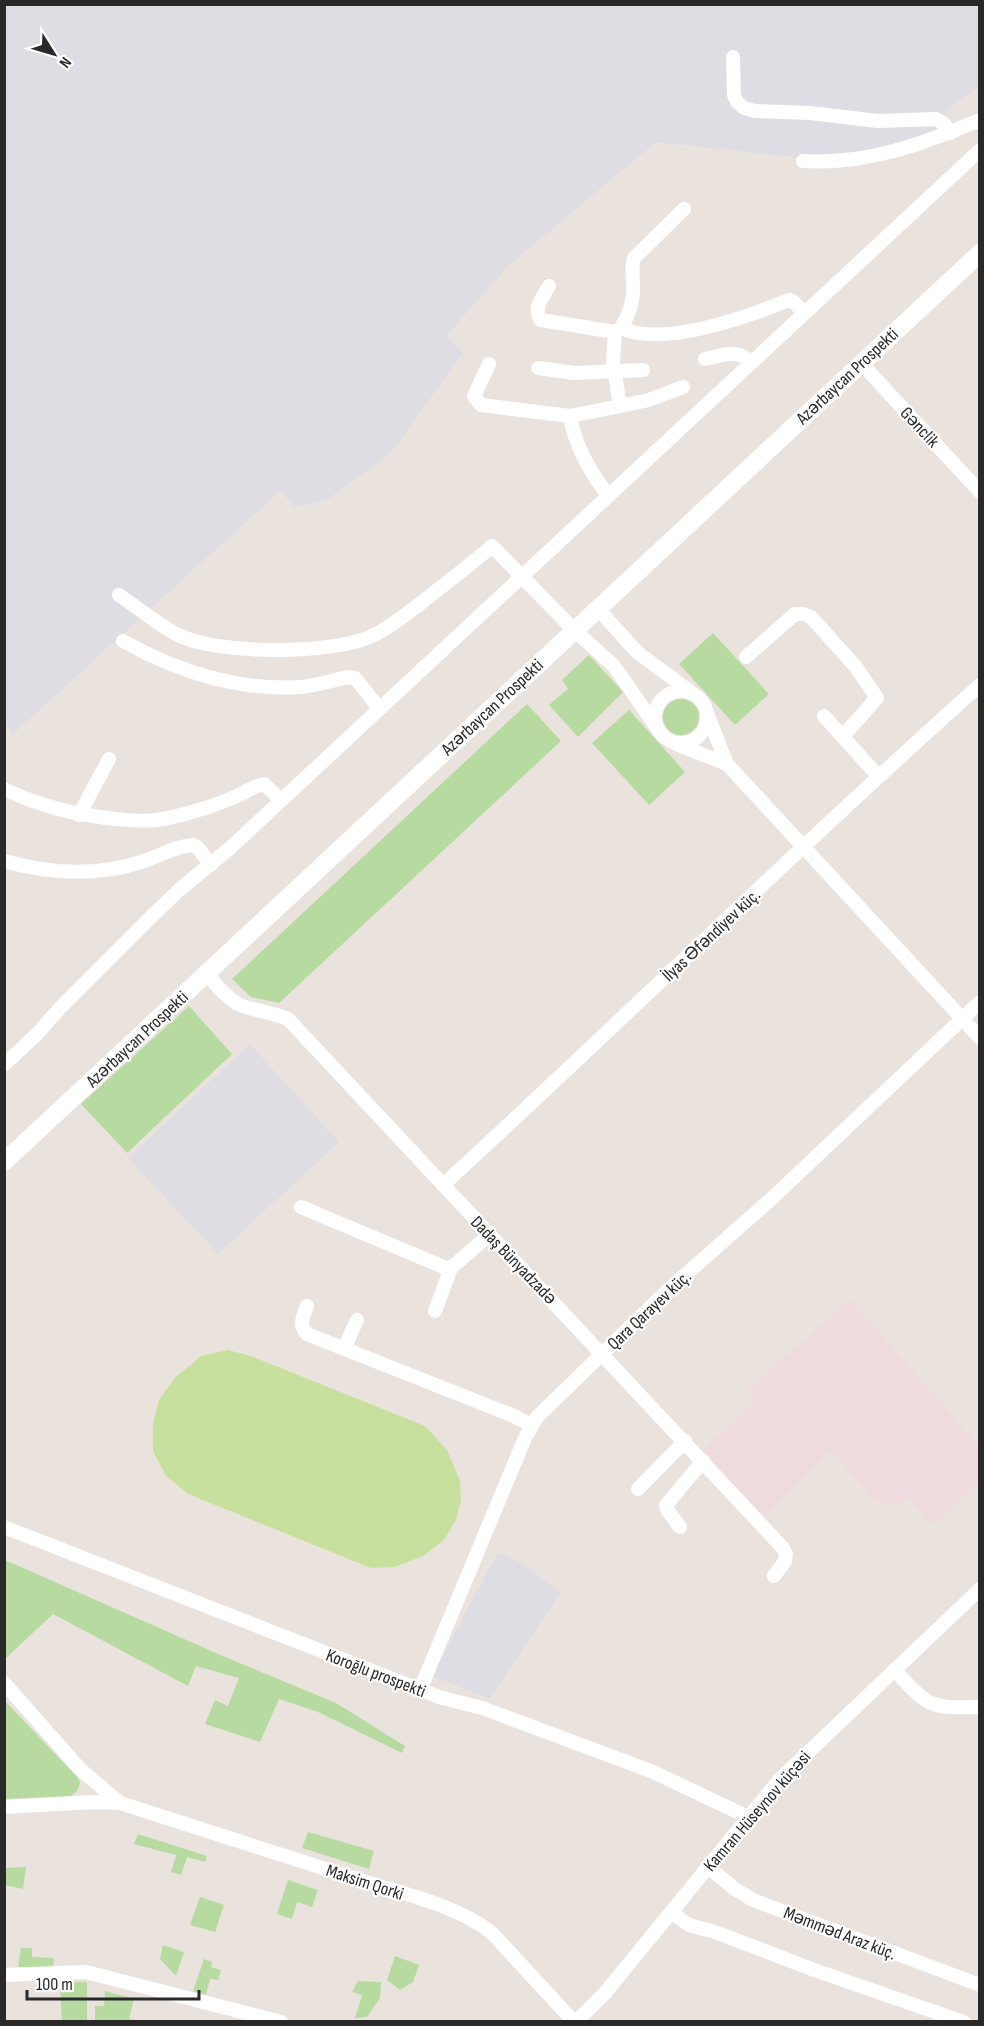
<svg xmlns="http://www.w3.org/2000/svg" width="984" height="2026" viewBox="0 0 984 2026" font-family="'Sofia Sans Condensed',sans-serif">
<style>
.industrial{fill:#dedde3}
.medical{fill:#efdbdd}
.green{fill:#b7daa0}
.pitch{fill:#c8e09d}
.lines{fill:none;stroke-linecap:round;stroke-linejoin:round}
.minor{stroke:#fff;stroke-width:14}
.tertiary{stroke:#fff;stroke-width:18}
.labels{text-anchor:middle;stroke-width:4.5;stroke-linejoin:round;paint-order:stroke}
.street-label{font-size:18px;fill:#292929;stroke:#fff}
</style>
<rect width="100%" height="100%" fill="#eae3dd"/>
<g class="industrial">
<polygon points="5,5 979,5 979,87 949,107 932,136 871,153 794,157 656,142 509,265 446,336 463,353 391,453 328,499 295,507 280,491 13,734 5,723"/>
<polygon points="250,1044 339,1142 218,1254 128,1158"/>
<polygon points="498,1552 523,1564 561,1593 490,1699 432,1676"/>
</g>
<polygon class="medical" points="850,1299 979,1446 979,1482 937,1522 927,1520 908,1498 897,1505 876,1501 830,1451 764,1517 703,1450 755,1401 747,1391"/>
<g class="green">
<polygon points="713,633 769,694 735,725 679,664"/>
<polygon points="589,655 623,692 578,737 549,705 568,689 562,680"/>
<circle cx="681" cy="717" r="18"/>
<polygon points="527,704 561,741 279,1003 251,997 232,979"/>
<polygon points="629,710 685,772 649,805 592,743"/>
<polygon points="189,1006 232,1054 127,1153 81,1104"/>
<polygon points="5,1560 225,1657 336,1703 405,1746 402,1753 318,1712 279,1699 260,1742 205,1724 215,1700 228,1706 239,1678 196,1666 188,1686 53,1614 5,1659"/>
<polygon points="4,1700 78,1778 80,1783 77,1791 71,1796 5,1799"/>
<polygon points="308,1832 374,1851 369,1869 302,1848"/>
<polygon points="138,1834 207,1856 205,1862 187,1857 181,1875 171,1872 176,1855 134,1844"/>
<polygon points="26,1867 23,1889 5,1885 5,1868"/>
<polygon points="288,1880 318,1890 312,1907 297,1902 292,1919 277,1914"/>
<polygon points="200,1897 224,1905 215,1932 190,1925"/>
<polygon points="163,1945 184,1952 176,1976 160,1959"/>
<polygon points="21,1948 32,1948 32,1957 54,1958 53,1968 18,1967"/>
<polygon points="395,1956 419,1965 413,1982 400,1990 387,1980"/>
<polygon points="204,1959 212,1962 211,1967 221,1970 218,1980 210,1979 206,1995 193,1991"/>
<polygon points="358,1981 381,1982 380,1998 367,2017 355,2018 362,1995 352,1992"/>
<polygon points="87,1982 87,2021 62,2021 60,1983"/>
<polygon points="105,1991 134,1999 129,2019 138,2021 95,2021 95,2006 104,2006"/>
</g>
<polygon class="pitch" points="228,1350 251,1356 425,1426 447,1450 460,1481 461,1500 456,1520 444,1540 423,1556 395,1567 371,1568 188,1494 166,1476 153,1451 153,1423 159,1400 175,1378 201,1356"/>
<g class="lines">
<g class="minor">
<polyline points="733,57 734,95 737,102 744,108 755,111 810,113 878,121 936,119 944,124 950,133"/>
<path d="M 803,161 C 866,165 923,144 980,120"/>
<path d="M 549,286 C 543,297 532,309 541,320 L 615,332"/>
<path d="M 621,328 C 629,315 634,301 633,286 C 633,276 631,268 634,258 L 684,209"/>
<path d="M 705,359 C 724,355 735,348 751,362"/>
<polyline points="861,363 980,492"/>
<polyline points="489,364 474,396 481,405 570,416"/>
<polyline points="538,368 574,373 643,370"/>
<polyline points="620,406 649,400 683,387"/>
<path d="M 608,495 C 589,471 575,446 570,416 L 620,406 L 613,362 L 615,332 L 621,328 C 664,348 747,317 789,300 L 794,302 L 804,313"/>
<path d="M 119,595 C 138,608 156,623 176,634 C 216,655 331,655 372,636 C 390,628 406,614 421,603 C 445,584 469,566 492,546 L 574,630 L 614,666 L 660,732"/>
<polyline points="598,609 637,652 692,693"/>
<path d="M 123,641 C 176,671 238,691 299,687 C 316,686 333,680 349,677 L 355,678 L 379,708"/>
<polyline points="746,657 795,614 803,614 811,617 856,667 877,698 843,736"/>
<circle cx="681" cy="717" r="26"/>
<polyline points="824,716 878,776"/>
<polyline points="676,744 727,764 708,716"/>
<polyline points="727,764 980,1038"/>
<path d="M 4,789 C 42,807 73,814 115,819 C 128,820 142,822 156,820 C 172,818 189,813 205,808 C 216,805 228,800 239,795 C 248,791 254,786 264,784 L 281,800"/>
<polyline points="79,815 109,759"/>
<path d="M 4,861 C 50,874 95,877 141,862 C 158,857 175,846 193,845 L 198,848 L 211,865"/>
<path d="M 207,974 C 216,984 225,997 238,1004 C 253,1011 272,1012 288,1019 L 782,1547 L 786,1554 L 785,1561 L 774,1576"/>
<polyline points="4,1065 38,1033 60,1008 153,915 179,890 229,849 980,150"/>
<path d="M 443,1185 C 623,1020 797,848 980,685"/>
<polyline points="301,1207 446,1268 451,1268 489,1235"/>
<path d="M 307,1306 C 303,1318 298,1324 307,1334 L 514,1416 L 531,1425"/>
<polyline points="435,1311 451,1268"/>
<polyline points="344,1349 357,1320"/>
<polyline points="638,1489 685,1441"/>
<polyline points="4,1527 439,1697 482,1708 651,1771 748,1817"/>
<polyline points="680,1527 668,1511 666,1505 703,1461"/>
<path d="M 894,1670 C 905,1680 917,1697 931,1703 C 945,1709 964,1707 980,1707"/>
<polyline points="4,1683 80,1769 120,1803"/>
<polyline points="420,1690 525,1438 537,1417 668,1290 769,1201 980,1002"/>
<path d="M 4,1807 L 94,1802 L 120,1803 C 200,1828 280,1854 360,1880 C 403,1894 454,1904 491,1932 L 574,2022"/>
<polyline points="708,1867 735,1889 753,1900 980,1985"/>
<polyline points="671,1912 689,1925 715,1932 817,1971 964,2022"/>
<polyline points="4,1975 86,1972 281,2022"/>
<polyline points="576,2022 605,1993 780,1779 980,1589"/>
</g>
<polyline class="tertiary" points="4,1162 980,253"/>
</g>
<g class="labels">
<g class="street-label">
<text transform="translate(847 376) rotate(-43)" y="6">Azərbaycan Prospekti</text>
<text transform="translate(920 427) rotate(47)" y="6">Gənclik</text>
<text transform="translate(492 707) rotate(-43)" y="6">Azərbaycan Prospekti</text>
<text transform="translate(711 935) rotate(-43)" y="6">İlyas Əfəndiyev küç.</text>
<text transform="translate(137 1039) rotate(-43)" y="6">Azərbaycan Prospekti</text>
<text transform="translate(514 1260) rotate(46)" y="6">Dadaş Bünyadzadə</text>
<text transform="translate(649 1310) rotate(-43)" y="6">Qara Qarayev küç.</text>
<text transform="translate(376 1673) rotate(21)" y="6">Koroğlu prospekti</text>
<text transform="translate(757 1811) rotate(-49)" y="6">Kamran Hüseynov küçəsi</text>
<text transform="translate(365 1882) rotate(18)" y="6">Maksim Qorki</text>
<text transform="translate(840 1933) rotate(21)" y="6">Məmməd Araz küç.</text>
</g>
</g>
<rect width="984" height="2026" fill="none" stroke="#292929" stroke-width="12"/>
<g transform="translate(54 54) rotate(127)" stroke="#ffffff" stroke-width="4.5" paint-order="stroke">
<path d="M0-4.5L10 22L0 15L-10 22Z" fill="#292929"/>
<text y="-9" font-size="16" font-weight="bold" text-anchor="middle" fill="#292929">N</text>
</g>
<path d="M27 1990v9h172v-9" fill="none" stroke="#292929" stroke-width="3"/>
<text x="36" y="1990" font-size="18" fill="#292929" stroke="#ffffff" stroke-width="4.5" paint-order="stroke">100 m</text>
</svg>
